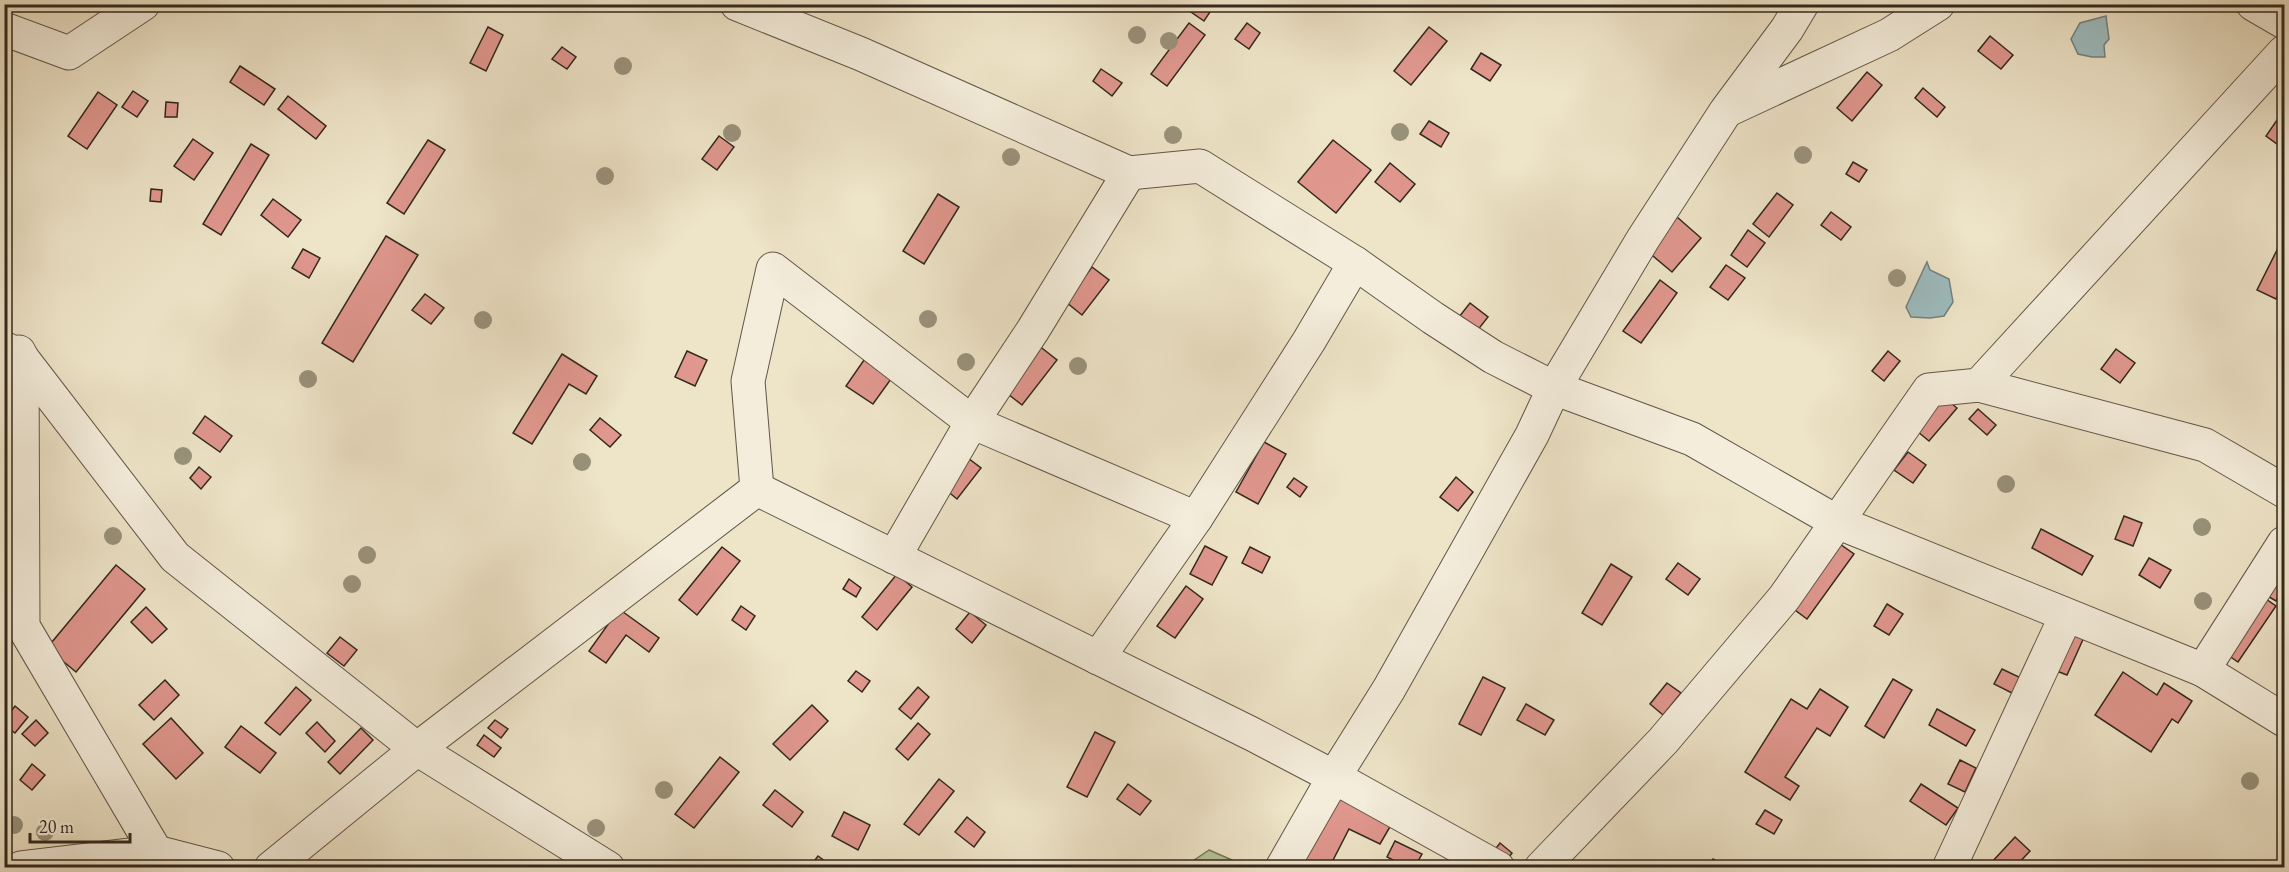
<svg xmlns="http://www.w3.org/2000/svg" width="2289" height="872" viewBox="0 0 2289 872" font-family="'EB Garamond',serif">
<style>
.green{fill:#b7c497;stroke:#75765a;stroke-width:1.5}
.water{fill:#9dbcbf;stroke:#73817f;stroke-width:1.5}
.building{fill:#e0978e;stroke:#33281e;stroke-width:1.5}
.lines{fill:none;stroke-linecap:round;stroke-linejoin:round}
.minor-casing{stroke:#625748;stroke-width:35}
.minor{stroke:#f4eddb;stroke-width:33}
.tree{fill:#99927b}
</style>
<rect width="100%" height="100%" fill="#eee4c8"/>
<filter id="stains"><feTurbulence type="fractalNoise" baseFrequency=".00333" numOctaves="4"/><feColorMatrix values="0 0 0 0 .2 0 0 0 0 .09 0 0 0 0 .02 0 0 0 .5 -.17"/></filter>
<radialGradient id="worn" r=".72"><stop offset=".6" stop-color="#630" stop-opacity="0"/><stop offset="1" stop-color="#630" stop-opacity=".3"/></radialGradient>
<polygon class="green" points="1209,850 1232,860 1231,867 1184,867"/>
<g class="water">
<polygon points="2106,16 2109,39 2104,45 2105,57 2092,57 2078,54 2071,39 2080,23"/>
<polygon points="1927,262 1930,270 1949,279 1953,302 1944,316 1930,318 1911,317 1906,307"/>
</g>
<g class="building">
<polygon points="1196,4 1200,4 1210,12 1204,21 1191,12"/>
<polygon points="1189,23 1205,35 1167,86 1151,74"/>
<polygon points="1247,23 1260,33 1249,49 1235,39"/>
<polygon points="488,27 503,35 486,71 470,63"/>
<polygon points="1429,27 1447,41 1411,85 1394,71"/>
<polygon points="1990,36 2013,55 2001,69 1978,51"/>
<polygon points="562,47 576,57 567,69 552,59"/>
<polygon points="1481,53 1501,65 1490,81 1471,69"/>
<polygon points="240,66 275,89 264,105 230,82"/>
<polygon points="1101,69 1122,83 1112,96 1093,81"/>
<polygon points="1867,72 1882,85 1852,121 1837,108"/>
<polygon points="1923,88 1945,107 1937,117 1915,98"/>
<polygon points="133,91 148,101 137,117 122,107"/>
<polygon points="98,92 117,105 87,149 68,136"/>
<polygon points="288,96 326,126 316,139 278,109"/>
<polygon points="166,102 178,103 177,117 165,117"/>
<polygon points="2284,110 2284,149 2266,136"/>
<polygon points="1429,121 1449,133 1441,147 1420,134"/>
<polygon points="719,136 734,147 717,170 702,159"/>
<polygon points="193,139 213,153 194,180 174,166"/>
<polygon points="428,140 445,150 404,214 387,203"/>
<polygon points="1333,140 1371,170 1336,213 1298,182"/>
<polygon points="251,144 269,155 221,235 203,224"/>
<polygon points="1853,162 1867,170 1859,182 1846,174"/>
<polygon points="1390,163 1415,184 1400,202 1375,182"/>
<polygon points="151,189 162,190 161,202 150,201"/>
<polygon points="1777,193 1793,205 1769,237 1753,224"/>
<polygon points="938,194 959,207 924,264 903,251"/>
<polygon points="273,199 301,220 288,237 261,215"/>
<polygon points="1831,212 1851,227 1841,240 1821,225"/>
<polygon points="1677,217 1701,238 1672,272 1647,251"/>
<polygon points="1748,230 1765,243 1747,267 1731,255"/>
<polygon points="386,236 418,255 353,362 322,343"/>
<polygon points="2284,236 2284,283 2276,299 2257,290"/>
<polygon points="303,249 320,258 309,278 292,268"/>
<polygon points="1726,265 1745,278 1728,300 1710,287"/>
<polygon points="1092,267 1109,280 1082,315 1066,302"/>
<polygon points="1660,280 1677,293 1641,343 1623,331"/>
<polygon points="425,294 444,308 431,324 412,310"/>
<polygon points="1470,303 1488,317 1473,336 1455,322"/>
<polygon points="1038,345 1057,360 1022,405 1003,390"/>
<polygon points="2116,349 2135,363 2120,383 2101,369"/>
<polygon points="687,351 707,360 695,386 675,377"/>
<polygon points="1888,351 1900,361 1884,381 1872,371"/>
<polygon points="562,354 597,376 586,394 569,384 532,444 513,433"/>
<polygon points="864,360 891,379 873,404 846,386"/>
<polygon points="1940,394 1957,408 1929,441 1912,427"/>
<polygon points="1978,409 1996,425 1987,435 1969,419"/>
<polygon points="205,416 232,436 220,452 193,433"/>
<polygon points="600,418 621,435 610,447 590,430"/>
<polygon points="1264,442 1286,454 1258,504 1236,492"/>
<polygon points="1908,452 1926,465 1913,483 1894,470"/>
<polygon points="964,455 981,468 957,499 940,485"/>
<polygon points="199,467 211,477 201,489 190,478"/>
<polygon points="1456,477 1473,492 1458,511 1440,497"/>
<polygon points="1294,478 1307,487 1300,497 1287,487"/>
<polygon points="2124,516 2142,523 2133,546 2115,539"/>
<polygon points="2041,529 2093,556 2082,575 2032,548"/>
<polygon points="1837,542 1854,554 1807,619 1791,607"/>
<polygon points="1205,546 1227,557 1212,585 1190,574"/>
<polygon points="722,547 740,561 697,615 679,600"/>
<polygon points="1250,547 1270,557 1262,573 1242,563"/>
<polygon points="2284,551 2284,588 2276,601 2259,591"/>
<polygon points="2149,558 2171,570 2160,588 2139,575"/>
<polygon points="1678,563 1700,579 1688,595 1666,579"/>
<polygon points="1611,564 1632,577 1602,625 1582,613"/>
<polygon points="116,565 145,589 76,672 47,648"/>
<polygon points="897,574 912,587 877,630 862,617"/>
<polygon points="849,579 861,588 856,597 843,589"/>
<polygon points="1186,586 1203,599 1175,638 1157,626"/>
<polygon points="2260,595 2276,606 2238,662 2222,651"/>
<polygon points="1887,604 1903,614 1889,635 1874,626"/>
<polygon points="741,606 755,616 746,630 732,620"/>
<polygon points="146,607 167,629 152,643 131,622"/>
<polygon points="619,609 659,638 649,652 626,635 606,663 589,651"/>
<polygon points="970,612 986,625 972,643 956,629"/>
<polygon points="2072,630 2085,635 2067,675 2054,670"/>
<polygon points="340,637 357,650 344,666 327,653"/>
<polygon points="2002,669 2021,678 2012,693 1994,684"/>
<polygon points="856,671 870,681 862,692 848,681"/>
<polygon points="2123,672 2157,695 2164,683 2192,701 2178,723 2172,719 2151,752 2095,715"/>
<polygon points="1483,677 1505,688 1481,735 1459,724"/>
<polygon points="1893,679 1912,690 1884,738 1865,726"/>
<polygon points="165,680 179,695 154,720 139,705"/>
<polygon points="1667,683 1681,693 1663,715 1650,704"/>
<polygon points="296,687 311,700 280,735 265,723"/>
<polygon points="918,687 929,697 911,719 899,709"/>
<polygon points="1820,689 1848,707 1830,736 1817,728 1785,777 1799,786 1790,800 1745,772 1791,699 1807,709"/>
<polygon points="1526,704 1554,720 1545,735 1517,720"/>
<polygon points="812,705 828,721 790,760 773,744"/>
<polygon points="15,706 28,717 15,733 4,725 4,720"/>
<polygon points="1937,709 1975,730 1966,746 1929,725"/>
<polygon points="171,718 203,753 176,779 143,744"/>
<polygon points="36,720 48,733 35,746 22,734"/>
<polygon points="495,720 508,729 501,738 488,728"/>
<polygon points="317,722 335,741 325,752 306,733"/>
<polygon points="918,723 930,734 908,760 896,749"/>
<polygon points="241,726 276,753 260,773 225,747"/>
<polygon points="361,728 373,740 340,774 328,762"/>
<polygon points="1095,732 1115,742 1087,797 1067,787"/>
<polygon points="484,735 501,748 494,757 477,745"/>
<polygon points="720,757 739,772 694,828 675,814"/>
<polygon points="1960,760 1976,768 1965,792 1948,784"/>
<polygon points="32,764 45,775 32,790 20,780"/>
<polygon points="939,779 954,791 919,835 904,824"/>
<polygon points="1128,784 1151,801 1140,815 1117,799"/>
<polygon points="1921,784 1958,808 1946,825 1910,801"/>
<polygon points="775,790 803,812 792,827 763,805"/>
<polygon points="1336,797 1391,825 1380,844 1349,829 1329,868 1300,868"/>
<polygon points="1765,810 1782,820 1774,834 1756,824"/>
<polygon points="844,812 870,825 858,850 832,836"/>
<polygon points="967,817 985,832 974,847 955,832"/>
<polygon points="2015,837 2030,851 2014,868 1996,868 1991,863"/>
<polygon points="1395,841 1422,854 1414,868 1408,868 1387,857"/>
<polygon points="1500,843 1512,853 1502,866 1490,856"/>
<polygon points="818,856 832,866 831,868 809,868"/>
<polygon points="1713,859 1728,868 1708,868"/>
</g>
<g class="lines">
<defs>
<g id="minor">
<polyline points="737,4 861,54 1129,173 1200,166 1355,263 1433,318 1493,357 1554,388 1692,439 1837,522 2203,670 2284,720"/>
<polyline points="2253,4 2284,22"/>
<polyline points="4,29 69,53 143,4"/>
<polyline points="1730,109 1889,35 1938,4"/>
<polyline points="4,348 22,358 175,557 417,749 608,868"/>
<polyline points="19,352 22,358 23,626 156,852 177,868"/>
<polyline points="1979,385 2205,445 2284,491"/>
<polyline points="757,489 1252,734 1334,777 1498,868"/>
<polyline points="757,489 748,381 773,269 972,422 1196,518"/>
<polyline points="894,557 972,422 1033,330 1129,173"/>
<polyline points="1098,658 1196,518 1309,341 1355,263"/>
<polyline points="2203,670 2284,543"/>
<polyline points="156,852 218,868"/>
<polyline points="21,868 156,852"/>
<polyline points="271,868 417,749 757,489"/>
<polyline points="1282,868 1334,777 1389,689 1532,435 1554,388 1643,239 1726,111 1787,29 1802,4"/>
<polyline points="1541,868 1663,741 1784,598 1929,390 1979,385 2284,52"/>
<polyline points="1949,868 2066,616"/>
</g>
</defs>
<use href="#minor" class="minor-casing"/>
<use href="#minor" class="minor"/>
</g>
<g class="tree">
<circle cx="1137" cy="35" r="9"/>
<circle cx="1169" cy="41" r="9"/>
<circle cx="623" cy="66" r="9"/>
<circle cx="1400" cy="132" r="9"/>
<circle cx="732" cy="133" r="9"/>
<circle cx="1173" cy="135" r="9"/>
<circle cx="1803" cy="155" r="9"/>
<circle cx="1011" cy="157" r="9"/>
<circle cx="605" cy="176" r="9"/>
<circle cx="1897" cy="278" r="9"/>
<circle cx="928" cy="319" r="9"/>
<circle cx="483" cy="320" r="9"/>
<circle cx="966" cy="362" r="9"/>
<circle cx="1078" cy="366" r="9"/>
<circle cx="308" cy="379" r="9"/>
<circle cx="183" cy="456" r="9"/>
<circle cx="582" cy="462" r="9"/>
<circle cx="2006" cy="484" r="9"/>
<circle cx="2202" cy="527" r="9"/>
<circle cx="113" cy="536" r="9"/>
<circle cx="367" cy="555" r="9"/>
<circle cx="352" cy="584" r="9"/>
<circle cx="2203" cy="601" r="9"/>
<circle cx="2250" cy="781" r="9"/>
<circle cx="664" cy="790" r="9"/>
<circle cx="14" cy="825" r="9"/>
<circle cx="596" cy="828" r="9"/>
<circle cx="45" cy="832" r="9"/>
</g>
<rect width="2289" height="872" fill="none" stroke="#eee4c8" stroke-width="24"/>
<rect x="6" y="6" width="2277" height="860" fill="none" stroke="#33281e" stroke-width="3"/>
<rect x="12" y="12" width="2265" height="848" fill="none" stroke="#33281e" stroke-width="1.5"/>
<path d="M30 833v9h100v-9" fill="none" stroke="#33281e" stroke-width="3"/>
<text x="39" y="833" font-size="18" fill="#33281e" stroke="#f4eddb" stroke-width="4.5" paint-order="stroke">20 m</text>
<rect width="100%" height="100%" filter="url(#stains)"/>
<rect width="100%" height="100%" fill="url(#worn)"/>
</svg>
